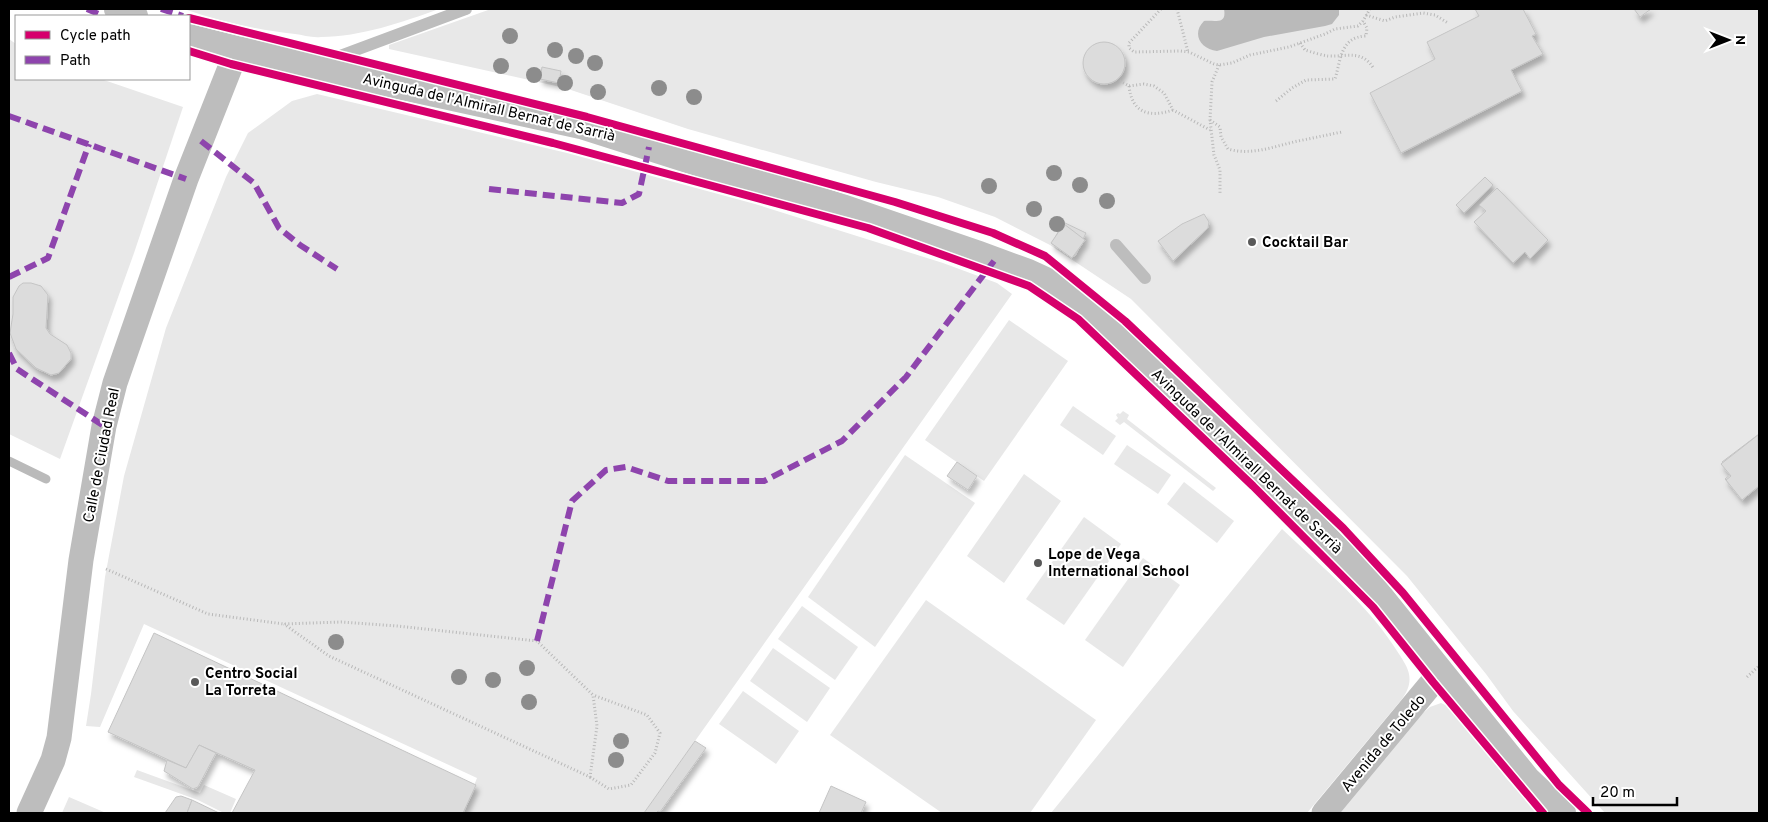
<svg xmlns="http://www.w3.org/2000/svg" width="1768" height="822" viewBox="0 0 1768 822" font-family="Overpass,sans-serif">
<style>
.green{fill:#e8e8e8}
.water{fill:#bababa}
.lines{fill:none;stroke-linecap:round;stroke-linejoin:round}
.stream{stroke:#bababa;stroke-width:9}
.building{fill:#dcdcdc;stroke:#c4c4c4;filter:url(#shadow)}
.path{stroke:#b8b8b8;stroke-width:3;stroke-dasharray:1 2.5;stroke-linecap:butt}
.lane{stroke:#bdbdbd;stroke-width:12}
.street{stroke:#bdbdbd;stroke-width:25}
.secondary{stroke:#bfbfbf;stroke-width:28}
.quiet{stroke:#8e44ad;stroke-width:6;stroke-dasharray:12 6;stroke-linecap:butt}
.cycleway-casing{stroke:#fff;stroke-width:11}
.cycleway{stroke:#d6006c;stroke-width:8}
.tree{fill:#8c8c8c}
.poi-dot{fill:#595959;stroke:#fff;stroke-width:2}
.labels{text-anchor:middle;stroke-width:4;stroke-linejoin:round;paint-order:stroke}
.street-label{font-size:15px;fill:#000;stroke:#fff}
.poi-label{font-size:15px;font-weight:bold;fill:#000;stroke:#fff;text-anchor:start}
</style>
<defs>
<filter id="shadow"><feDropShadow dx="3" dy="5.5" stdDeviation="2.5" flood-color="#0004"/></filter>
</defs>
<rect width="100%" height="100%" fill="#fff"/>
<g class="green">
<path d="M 184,9 L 439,9 C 403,22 360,37 321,37 C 312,38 303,35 295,34 C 257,30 219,21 184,9 Z"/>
<polygon points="491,9 1759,9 1759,813 1605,813 1513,711 1486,674 1407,576 1131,299 1050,245 995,217 938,197 876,182 688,129 565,88 389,49 389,45"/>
<polygon points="9,39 16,44 16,79 101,79 183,107 134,253 60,459 9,434"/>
<polygon points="317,94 567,153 755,204 943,263 997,283 1012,294 644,813 463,813 477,778 144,624 100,727 86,726 91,694 105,577 124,476 166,328 226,177 248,133 292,101"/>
<polygon points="1009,320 1068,361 984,481 925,440"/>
<polygon points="1073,406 1116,436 1103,455 1060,425"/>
<polygon points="1123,411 1129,415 1127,419 1216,488 1213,491 1124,422 1120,425 1115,421 1118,418 1116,415 1118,413 1120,414"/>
<polygon points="1127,445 1171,475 1158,494 1114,464"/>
<polygon points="905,455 975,503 875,647 808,597"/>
<polygon points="1024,474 1061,501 1004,583 967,556"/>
<polygon points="1184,482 1234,521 1217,543 1167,504"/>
<polygon points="1084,517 1121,544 1064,625 1026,599"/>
<path d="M 1282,529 C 1323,568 1369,605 1399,654 C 1403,660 1408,668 1409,674 C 1411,684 1407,692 1402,699 L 1307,813 L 1051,813 Z"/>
<polygon points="1143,558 1180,585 1123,667 1085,640"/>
<polygon points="926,600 1096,720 1030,813 942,813 830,735"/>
<polygon points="802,606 858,647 835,680 778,639"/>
<polygon points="773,648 830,688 807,722 750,681"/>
<polygon points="743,691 799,731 776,764 719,724"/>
<polygon points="1441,703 1452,708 1506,778 1537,813 1338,813 1420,716 1430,707"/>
<polygon points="137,770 200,793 204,785 236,799 230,813 224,813 198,800 134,777"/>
<polygon points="69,797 106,813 62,813"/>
</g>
<path class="water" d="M 1224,9 L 1339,9 L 1339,15 L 1332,24 L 1325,26 L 1264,37 L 1217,51 C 1201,49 1191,34 1204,21 C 1215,20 1227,25 1224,9 Z"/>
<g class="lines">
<polyline class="stream" points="9,461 46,479"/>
</g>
<g class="building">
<polygon points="1475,9 1523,9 1536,34 1532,36 1543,54 1511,70 1522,91 1401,153 1370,93 1435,59 1427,42 1479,16"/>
<polygon points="1634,9 1651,9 1640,17"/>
<circle cx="1104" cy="63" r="21"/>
<polygon points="542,67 561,71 559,83 540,79"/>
<polygon points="1485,177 1493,185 1464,213 1456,205"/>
<polygon points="1497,188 1548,240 1530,259 1525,252 1513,263 1474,222 1486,211 1479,205"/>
<polygon points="1204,214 1209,222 1208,228 1173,261 1158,241 1182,224"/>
<polygon points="1063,222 1086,233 1075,256 1052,244"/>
<polygon points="1064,224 1085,240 1072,258 1051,243"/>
<polygon points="23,283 31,283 41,286 48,295 46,328 50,334 67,345 71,353 71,359 59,373 51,375 36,368 16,349 10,333 13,314 13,297 19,286"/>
<polygon points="1759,434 1759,481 1740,496 1725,479 1732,473 1722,462"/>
<polygon points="1758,435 1759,486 1742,500 1726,480 1731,476 1721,464"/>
<polygon points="957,462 977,476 968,490 947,476"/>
<polygon points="154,633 476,785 463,813 232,813 255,770 199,745 186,768 108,732"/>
<polygon points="695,741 706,748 660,812 658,811 656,813 644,813"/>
<polygon points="199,745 216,753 198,787 193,789 164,771 167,760 186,768"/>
<polygon points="831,786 866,802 861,813 819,813"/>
<polygon points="181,796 192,800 187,813 165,813 176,797"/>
<polygon points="192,800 219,813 187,813"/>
</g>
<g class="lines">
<g class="path">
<polyline points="1161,9 1129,43 1129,48 1134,52 1180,51 1189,52 1214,64 1219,65 1232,63 1250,55 1289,47 1325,34 1335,29 1358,26 1363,21 1370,9"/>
<polyline points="1177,9 1188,52"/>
<polyline points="1366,15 1385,21 1395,17 1423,13 1435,15 1448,23"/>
<path d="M 1300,43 L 1305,50 C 1311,52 1321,55 1328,56 C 1347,57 1362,49 1374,69"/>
<polyline points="1219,65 1212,82 1210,120 1214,155 1220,170 1220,194"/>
<polyline points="1120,81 1129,86 1144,84 1154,86 1164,93 1173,110 1210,130"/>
<path d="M 1129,86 C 1132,113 1149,118 1173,110"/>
<path d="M 1276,101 L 1292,88 L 1306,80 L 1335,79 C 1341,60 1340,37 1366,36 L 1367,28 L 1363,21"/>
<path d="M 1210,120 L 1220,127 L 1221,137 L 1228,149 C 1252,156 1275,146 1298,141 C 1313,138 1327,135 1342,132"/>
<polyline points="106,569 208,614 284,624 341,622 397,626 537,641 593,695 597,726 590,777 329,656 284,624"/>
<polyline points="1747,677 1759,666"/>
<polyline points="590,777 609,789 631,785 655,753 660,733 647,715 593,695"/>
</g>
<g class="lane">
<polyline points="321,63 466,9"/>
<polyline points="1116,245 1145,278"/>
</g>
<g class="street">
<polyline points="29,813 53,760 59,738 81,560 104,426 115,383 186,179 237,50"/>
<polyline points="1324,813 1441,672"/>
</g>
<g class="secondary">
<polyline points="118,9 134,16"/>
<polyline points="189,38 237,50 581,125 842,208 979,255 1028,273 1065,290 1073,299 1190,403 1363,576 1527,780 1562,813"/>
</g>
<g class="quiet">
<polyline points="87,9 103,16"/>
<polyline points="161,9 183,16"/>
<polyline points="9,116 186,179"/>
<polyline points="201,141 254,183 279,228 300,245 337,269"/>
<polyline points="489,189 622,203 639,194 649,147"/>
<polyline points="9,277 48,258 89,144"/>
<polyline points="9,353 17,369 104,426"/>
<polyline points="537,641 572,501 606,470 626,467 668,481 764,481 842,441 906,377 994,261"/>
</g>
<defs>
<g id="cycleway">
<polyline points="189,18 587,117 895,202 993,233 1045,256 1125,321 1343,528 1403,593 1559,785 1588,813"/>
<polyline points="189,51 231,64 553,143 868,228 1029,286 1078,319 1253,486 1373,607 1433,682 1543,813"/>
</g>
</defs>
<use href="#cycleway" class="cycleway-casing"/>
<use href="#cycleway" class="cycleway"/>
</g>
<g class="tree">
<circle cx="510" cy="36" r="8"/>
<circle cx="555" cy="50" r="8"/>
<circle cx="576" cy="56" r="8"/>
<circle cx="595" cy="63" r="8"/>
<circle cx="501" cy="66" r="8"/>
<circle cx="534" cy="75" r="8"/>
<circle cx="565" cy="83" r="8"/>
<circle cx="659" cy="88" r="8"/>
<circle cx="598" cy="92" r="8"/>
<circle cx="694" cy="97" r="8"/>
<circle cx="1054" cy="173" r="8"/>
<circle cx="1080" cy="185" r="8"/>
<circle cx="989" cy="186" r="8"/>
<circle cx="1107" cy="201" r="8"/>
<circle cx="1034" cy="209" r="8"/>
<circle cx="1057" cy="224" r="8"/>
<circle cx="336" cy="642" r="8"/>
<circle cx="527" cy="668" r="8"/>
<circle cx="459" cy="677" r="8"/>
<circle cx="493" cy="680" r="8"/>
<circle cx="529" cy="702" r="8"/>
<circle cx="621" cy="741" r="8"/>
<circle cx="616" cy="760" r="8"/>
</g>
<g class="poi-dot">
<circle cx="1252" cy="242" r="5"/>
<circle cx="1038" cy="563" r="5"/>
<circle cx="195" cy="682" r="5"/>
</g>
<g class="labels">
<g class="street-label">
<text transform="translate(489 107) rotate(13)" y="5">Avinguda de l'Almirall Bernat de Sarrià</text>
<text transform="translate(101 455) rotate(-79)" y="5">Calle de Ciudad Real</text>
<text transform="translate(1247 461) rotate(44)" y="5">Avinguda de l'Almirall Bernat de Sarrià</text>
<text transform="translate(1383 743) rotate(-50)" y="5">Avenida de Toledo</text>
</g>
<g class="poi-label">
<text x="1262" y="247">Cocktail Bar</text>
<text x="1048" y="559">Lope de Vega<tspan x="1048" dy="17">International School</tspan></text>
<text x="205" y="678">Centro Social<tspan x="205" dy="17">La Torreta</tspan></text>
</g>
</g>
<rect width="1768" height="822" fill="none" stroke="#000000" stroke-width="20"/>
<rect x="15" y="15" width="175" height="65" fill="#ffffff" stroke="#999999"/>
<rect x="25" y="31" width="25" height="8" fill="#d6006c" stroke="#999999"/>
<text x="60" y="40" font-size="15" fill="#000000">Cycle path</text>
<rect x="25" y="56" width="25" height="8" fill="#8e44ad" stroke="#999999"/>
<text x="60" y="65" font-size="15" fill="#000000">Path</text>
<g transform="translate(1728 40) rotate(90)" stroke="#ffffff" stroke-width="4" paint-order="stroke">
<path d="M0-4L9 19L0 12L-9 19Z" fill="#000000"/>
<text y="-8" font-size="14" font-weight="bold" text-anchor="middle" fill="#000000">N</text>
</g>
<path d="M1593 797v8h84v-8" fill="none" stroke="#000000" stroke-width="2.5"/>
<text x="1600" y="797" font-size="15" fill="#000000" stroke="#ffffff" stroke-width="4" paint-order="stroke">20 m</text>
</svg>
